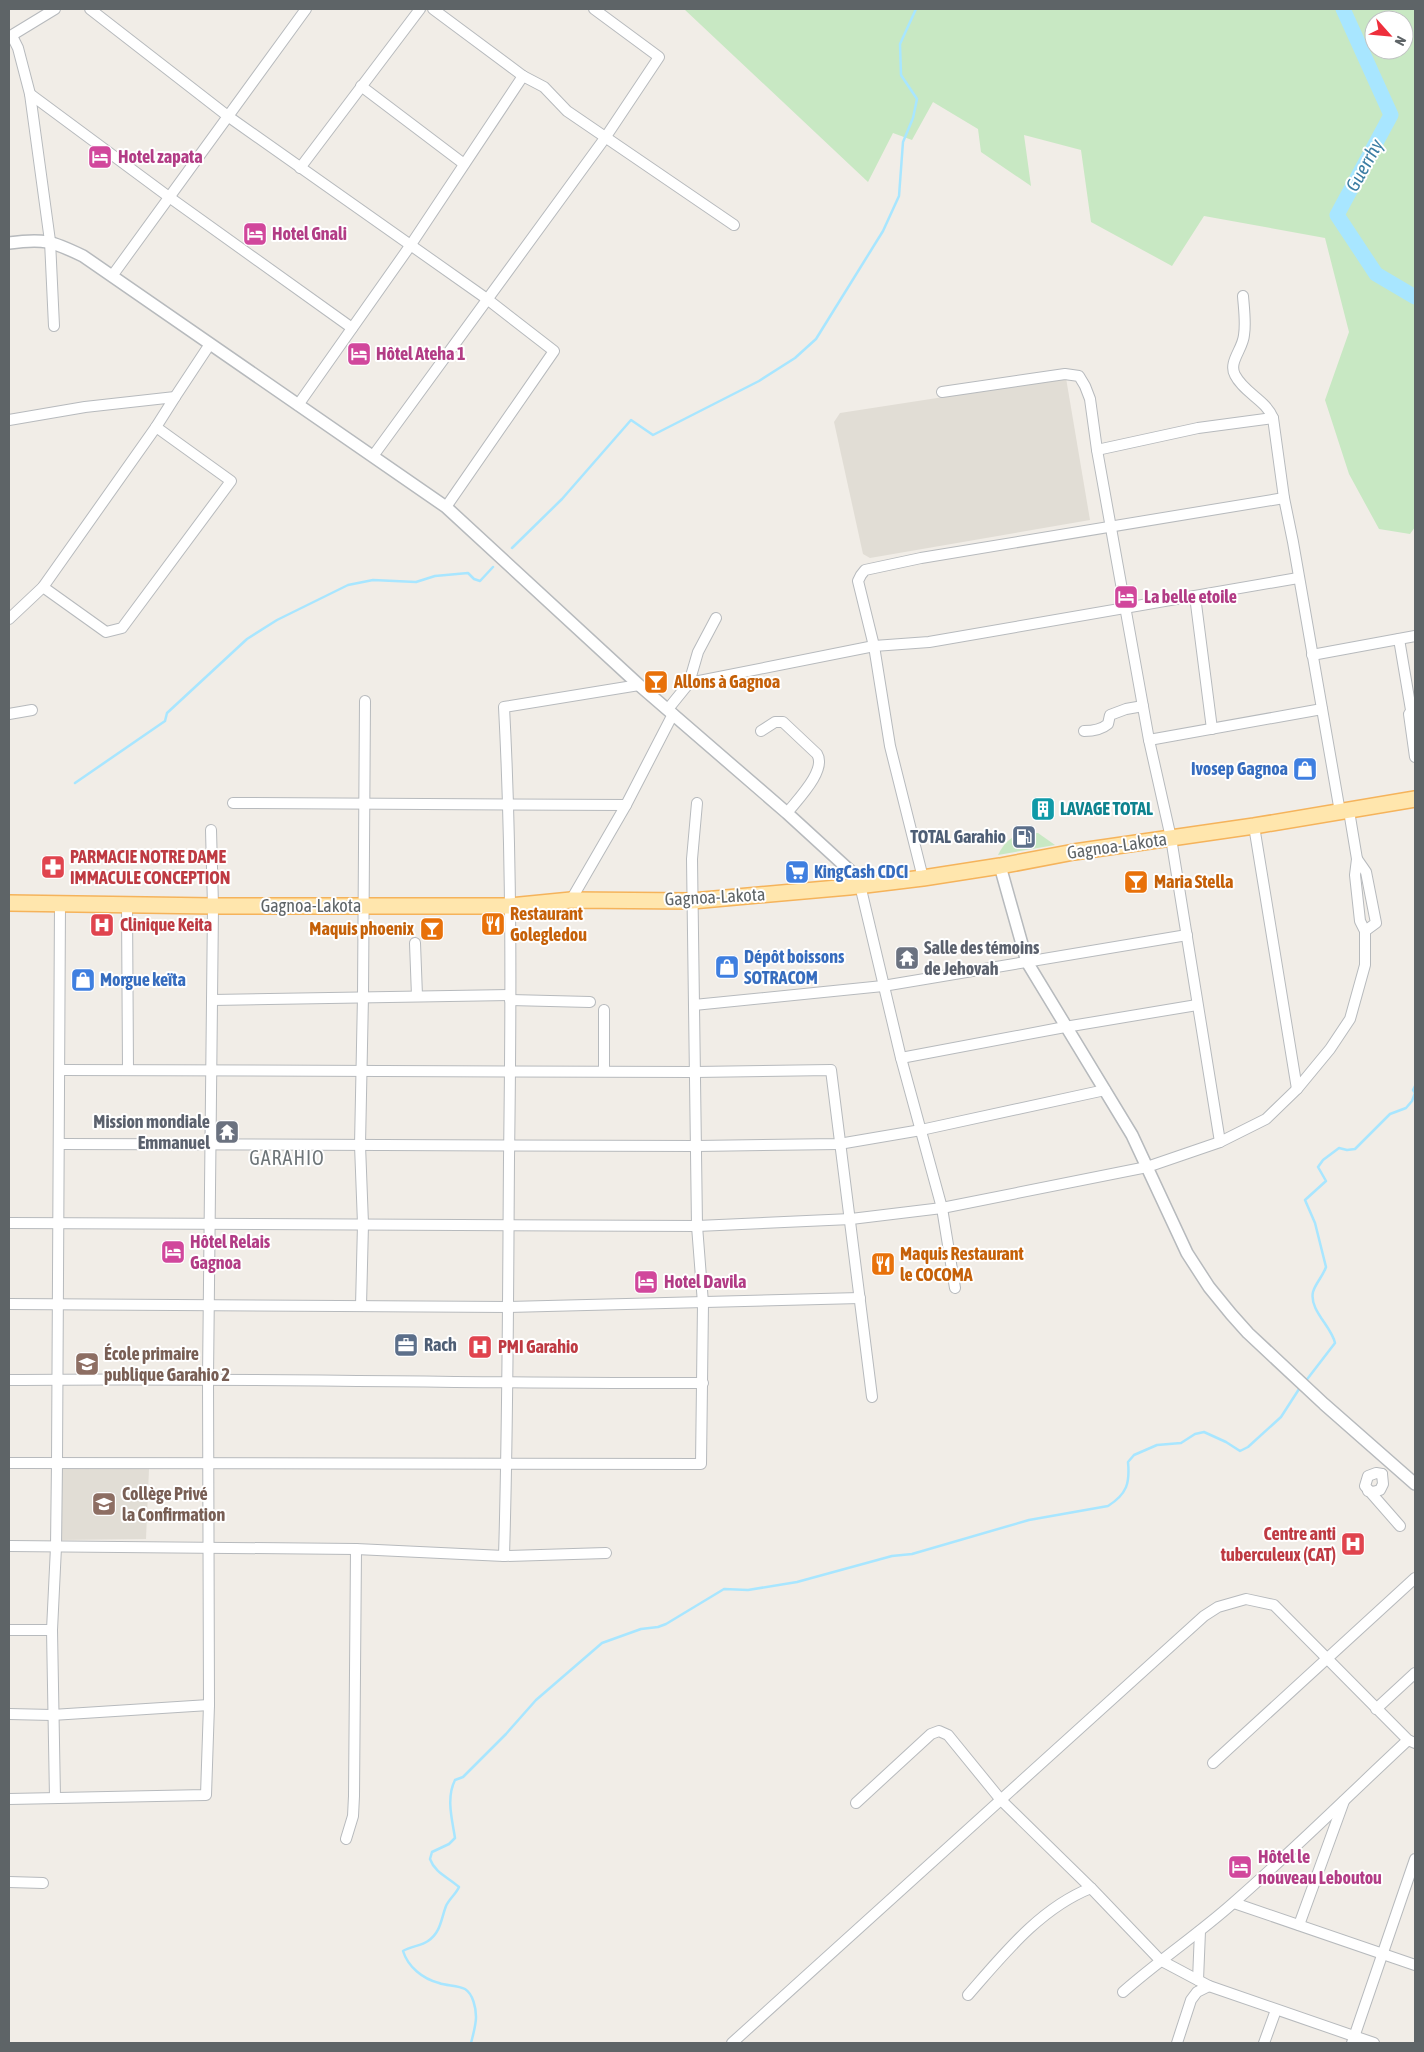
<svg xmlns="http://www.w3.org/2000/svg" width="1424" height="2052" viewBox="0 0 1424 2052" font-family="'Asap Condensed',sans-serif">
<style>
.education{fill:#e1ddd5}
.green{fill:#c8e8c3;fill-rule:evenodd}
.lines{fill:none;stroke-linecap:round;stroke-linejoin:round}
.stream{stroke:#a8e6ff;stroke-width:2.5}
.river{stroke:#a8e6ff;stroke-width:15}
.minor-casing{stroke:#b7babd;stroke-width:12}
.tertiary-casing{stroke:#b7babd;stroke-width:14}
.primary-casing{stroke:#f5b35b;stroke-width:18}
.minor{stroke:#fff;stroke-width:10}
.tertiary{stroke:#fff;stroke-width:11}
.primary{stroke:#ffe6ad;stroke-width:15}
.labels{text-anchor:middle;stroke-width:4;stroke-linejoin:round;paint-order:stroke}
.hotel-label{font-size:18px;font-weight:bold;fill:#b23c85;stroke:#fff;text-anchor:start}
.food-label{font-size:18px;font-weight:bold;fill:#c56008;stroke:#fff;text-anchor:start}
.shop-label{font-size:18px;font-weight:bold;fill:#366cbe;stroke:#fff;text-anchor:start}
.culture-label{font-size:18px;font-weight:bold;fill:#0d838f;stroke:#fff;text-anchor:start}
.service-label{font-size:18px;font-weight:bold;fill:#4e5e75;stroke:#fff;text-anchor:end}
.street-label{font-size:18px;fill:#5e6467;stroke:#fff}
.health-label{font-size:18px;font-weight:bold;fill:#be3a42;stroke:#fff;text-anchor:start}
.worship-label{font-size:18px;font-weight:bold;fill:#5b616d;stroke:#fff;text-anchor:start}
.education-label{font-size:18px;font-weight:bold;fill:#785e54;stroke:#fff;text-anchor:start}
.water-label{font-size:19px;font-style:italic;fill:#3b7da3;stroke:#fff}
.quarter-label{font-size:20px;letter-spacing:1px;fill:#6f7679;stroke:#fff}
</style>
<rect width="100%" height="100%" fill="#f1ede7"/>
<g class="education">
<polygon points="1066,378 1090,520 870,558 863,554 834,422 840,413"/>
<polygon points="61,1467 149,1469 146,1539 60,1540"/>
</g>
<g class="green">
<path d="M 684,9 L 1415,9 L 1415,527 L 1410,534 L 1379,529 L 1349,474 L 1325,400 L 1349,332 L 1325,238 L 1204,216 L 1172,266 L 1091,222 L 1081,150 L 1024,135 L 1031,186 L 981,152 L 978,129 L 933,102 L 912,140 L 893,133 L 868,182 ZM 1374,20 L 1404,20 L 1404,50 L 1374,50 Z"/>
<path d="M 1038,833 L 1055,845 L 998,855 C 1007,837 1018,832 1038,833 Z"/>
</g>
<g class="lines">
<g class="stream">
<polyline points="512,548 562,499 631,420 653,435 759,381 795,358 816,339 883,231 899,196 903,142 913,118 917,99 901,75 900,44 916,9"/>
<polyline points="75,783 165,721 167,713 247,639 277,620 348,585 373,580 416,582 435,576 468,573 474,579 480,581 493,567"/>
<path d="M 1305,1382 L 1335,1343 C 1332,1327 1309,1310 1313,1292 C 1315,1284 1323,1276 1326,1267 L 1315,1223 L 1305,1200 L 1326,1181 L 1318,1167 L 1323,1160 L 1339,1148 L 1347,1150 L 1355,1149 L 1390,1114 L 1406,1108 L 1412,1101 L 1415,1093 L 1413,1090 L 1415,1086"/>
<path d="M 471,2043 C 473,2035 476,2025 476,2017 C 476,2008 473,1994 465,1989 C 458,1985 447,1986 439,1983 C 423,1979 408,1967 403,1951 C 411,1946 421,1946 428,1941 C 441,1932 441,1919 446,1906 C 449,1899 456,1894 459,1887 C 448,1877 435,1873 430,1859 L 432,1852 L 449,1844 L 455,1838 C 452,1819 446,1798 455,1780 L 463,1777 L 506,1734 L 536,1700 L 602,1643 L 641,1629 L 658,1627 L 666,1624 L 724,1589 L 748,1590 L 797,1582 L 892,1556 L 912,1554 L 1029,1520 L 1108,1506 C 1127,1494 1130,1483 1128,1462 L 1134,1455 L 1157,1445 L 1181,1443 L 1195,1434 L 1204,1432 L 1226,1442 L 1240,1451 L 1248,1447 L 1281,1417 L 1301,1386"/>
</g>
<polyline class="river" points="1343,9 1391,115 1337,215 1376,274 1415,297"/>
<defs>
<g id="minor">
<polyline points="90,9 229,117 487,299 554,351 446,507"/>
<polyline points="433,9 523,76 544,87 567,111 734,225"/>
<polyline points="12,36 18,48 30,94 50,241 54,326"/>
<polyline points="9,37 55,9"/>
<polyline points="361,86 464,164"/>
<polyline points="30,94 169,197 352,328"/>
<polyline points="300,168 420,9"/>
<polyline points="112,276 306,9"/>
<path d="M 1243,296 C 1244,309 1246,323 1244,335 C 1243,349 1228,362 1235,375 C 1244,393 1266,400 1273,418 L 1284,498 L 1293,542 L 1340,812"/>
<polyline points="942,392 1065,374 1079,376 1085,386 1090,399 1097,450 1149,740 1171,838 1220,1142"/>
<polyline points="175,397 210,344"/>
<polyline points="298,405 410,246 523,76"/>
<polyline points="9,420 85,407 175,397 156,427 43,587 9,619"/>
<polyline points="1097,450 1198,428 1273,418"/>
<polyline points="373,456 605,138 659,57 594,9"/>
<polyline points="43,587 106,632 122,628 231,481 156,427"/>
<polyline points="1195,596 1212,729"/>
<polyline points="1399,639 1411,710"/>
<polyline points="1312,655 1415,636"/>
<polyline points="689,683 698,652 716,618"/>
<polyline points="1415,706 1409,714 1415,757"/>
<polyline points="668,709 689,683 874,646 929,642 1298,578"/>
<polyline points="9,714 32,710"/>
<path d="M 761,731 L 775,722 L 783,722 L 817,754 C 827,770 798,799 787,813"/>
<path d="M 1084,731 C 1093,731 1101,730 1108,724 L 1110,715 L 1126,709 L 1143,706"/>
<polyline points="1149,740 1322,709"/>
<polyline points="233,803 626,805"/>
<polyline points="1254,826 1297,1089"/>
<polyline points="1357,859 1366,872 1376,923 1365,931"/>
<polyline points="923,878 890,746 874,646 858,581 861,575 865,570 921,558 1284,498"/>
<polyline points="860,885 901,1058 942,1208 955,1288"/>
<polyline points="571,900 626,805 673,714"/>
<polyline points="127,904 128,1070"/>
<polyline points="415,943 417,996"/>
<polyline points="212,1000 510,995"/>
<polyline points="510,1000 590,1002"/>
<polyline points="694,1005 883,986 1187,935"/>
<polyline points="604,1010 604,1070"/>
<polyline points="901,1058 1065,1027 1197,1005"/>
<polyline points="61,1070 695,1072 831,1070 872,1397"/>
<polyline points="60,1144 696,1146 839,1144 921,1130 1105,1090"/>
<polyline points="9,1223 697,1226 851,1219 942,1208 1147,1167 1220,1142 1266,1119 1297,1089 1330,1049 1350,1019 1365,965 1365,931 1360,921 1355,875 1357,859 1349,811"/>
<polyline points="9,1304 508,1307 860,1298"/>
<polyline points="361,1306 363,1224 360,1145 363,996 365,701"/>
<path d="M 9,1380 C 240,1377 472,1384 703,1383"/>
<polyline points="9,1463 701,1464 703,1303 697,1226 692,859 697,803"/>
<polyline points="1382,1474 1376,1473 1368,1476 1365,1486 1400,1526"/>
<polyline points="1368,1491 1373,1492 1380,1490 1383,1484 1382,1474"/>
<polyline points="9,1546 356,1549 504,1556 606,1553"/>
<path d="M 504,1556 C 508,1423 508,1291 509,1159 C 511,1008 512,857 504,707 L 639,685"/>
<polyline points="9,1630 52,1630"/>
<polyline points="1376,1709 1415,1673"/>
<polyline points="9,1714 52,1715 209,1705"/>
<polyline points="1213,1763 1415,1578"/>
<polyline points="55,1798 52,1630 56,1547 57,1463 60,903"/>
<polyline points="9,1799 206,1795 209,1705 208,1378 213,906 211,830"/>
<polyline points="856,1803 931,1734 939,1731 948,1735 1001,1800 1091,1888 1160,1960 1209,1986 1374,2043"/>
<polyline points="346,1839 353,1816 354,1796 356,1549"/>
<polyline points="9,1882 43,1883"/>
<polyline points="1234,1903 1415,1965"/>
<polyline points="1299,1925 1344,1801"/>
<polyline points="1198,1980 1200,1931"/>
<path d="M 1123,1992 C 1158,1961 1197,1935 1232,1904 C 1292,1852 1349,1795 1408,1740"/>
<path d="M 968,1995 C 1003,1955 1040,1908 1091,1888"/>
<polyline points="732,2043 1204,1616 1218,1607 1246,1599 1274,1605 1408,1740 1415,1743"/>
<polyline points="1177,2043 1191,2000 1197,1992 1209,1986"/>
<polyline points="1264,2043 1276,2010"/>
<polyline points="1352,2043 1415,1859"/>
</g>
<g id="tertiary">
<path d="M 9,243 C 44,238 52,241 83,256 L 446,507 L 639,685 L 787,813 L 858,878 L 860,885"/>
<polyline points="1000,866 1027,962 1132,1135 1187,1253 1209,1287 1231,1314 1248,1333 1324,1404 1415,1484"/>
</g>
<polyline id="primary" points="9,903 213,906 510,906 571,900 692,901 849,887 923,878 1000,866 1074,852 1254,826 1415,799"/>
</defs>
<use href="#minor" class="minor-casing"/>
<use href="#tertiary" class="tertiary-casing"/>
<use href="#primary" class="primary-casing"/>
<use href="#minor" class="minor"/>
<use href="#tertiary" class="tertiary"/>
<use href="#primary" class="primary"/>
</g>
<defs>
<symbol id="hotel-square" viewBox="-11 -11 22 22"><rect x="-9" y="-9" width="18" height="18" rx="4" fill="#d1479c" stroke="#fff"/><path d="M-6-4.5h1.5V1H6V5H4.5V3h-9V5H-6ZM-4 0a1.8 1.8 0 1 1 3.6 0ZM.5 0V-2.5h3Q6-2.5 6 0Z" fill="#fff"/></symbol>
<symbol id="bar-square" viewBox="-11 -11 22 22"><rect x="-9" y="-9" width="18" height="18" rx="4" fill="#e8710a" stroke="#fff"/><path d="M-6-5H6L.8 .8V4.5H3.5V6h-7V4.5H-.8V.8Z" fill="#fff"/></symbol>
<symbol id="shop-square" viewBox="-11 -11 22 22"><rect x="-9" y="-9" width="18" height="18" rx="4" fill="#3f7fe0" stroke="#fff"/><path d="M-5-2.5h2.3a2.7 3.5 0 0 1 5.4 0H5L5.5 6h-11ZM-1.5-2.5h3a1.5 2.3 0 0 0-3 0Z" fill="#fff"/></symbol>
<symbol id="building-square" viewBox="-11 -11 22 22"><rect x="-9" y="-9" width="18" height="18" rx="4" fill="#0f9aa8" stroke="#fff"/><path d="M-4-6H4V6H1V3H-1V6H-4ZM-2.5-4.3h1.7v1.8h-1.7ZM.8-4.3h1.7v1.8H.8ZM-2.5-1h1.7V.8h-1.7ZM.8-1h1.7V.8H.8Z" fill="#fff"/></symbol>
<symbol id="fuel-square" viewBox="-11 -11 22 22"><rect x="-9" y="-9" width="18" height="18" rx="4" fill="#5c6f8a" stroke="#fff"/><path d="M-5.5-6h7V0h2V4h1.3V-2.5L3-4.5l.8-.8L6-3V5H2.5V1h-1V6h-7ZM-4.2-4.7v3.2H.2V-4.7Z" fill="#fff"/></symbol>
<symbol id="pharmacy-square" viewBox="-11 -11 22 22"><rect x="-9" y="-9" width="18" height="18" rx="4" fill="#e0444e" stroke="#fff"/><path d="M-2-6h4v4h4v4h-4v4h-4v-4h-4v-4h4Z" fill="#fff"/></symbol>
<symbol id="supermarket-square" viewBox="-11 -11 22 22"><rect x="-9" y="-9" width="18" height="18" rx="4" fill="#3f7fe0" stroke="#fff"/><path d="M-6-5.5h2.5l.6 2H6L4.5 2H-2.5L-4.4-4H-6ZM-1.5 3.2a1.3 1.3 0 1 0 .1 0ZM3 3.2a1.3 1.3 0 1 0 .1 0Z" fill="#fff"/></symbol>
<symbol id="restaurant-square" viewBox="-11 -11 22 22"><rect x="-9" y="-9" width="18" height="18" rx="4" fill="#e8710a" stroke="#fff"/><path d="M-5-6h1v4h1v-4h1v4h1v-4h1v5L-1.5 .5V6h-2V.5L-5-1ZM5-6V6H3V1.5H1.5Q1.5-4 5-6Z" fill="#fff"/></symbol>
<symbol id="hospital-square" viewBox="-11 -11 22 22"><rect x="-9" y="-9" width="18" height="18" rx="4" fill="#e0444e" stroke="#fff"/><path d="M-5-5h3v3.5h4V-5h3V5h-3V1.5h-4V5h-3Z" fill="#fff"/></symbol>
<symbol id="temple-square" viewBox="-11 -11 22 22"><rect x="-9" y="-9" width="18" height="18" rx="4" fill="#6b7280" stroke="#fff"/><path d="M0-6L5-2H3V0L6.5 2.5H4V6H1.5V3h-3V6H-4V2.5H-6.5L-3 0V-2H-5Z" fill="#fff"/></symbol>
<symbol id="office-square" viewBox="-11 -11 22 22"><rect x="-9" y="-9" width="18" height="18" rx="4" fill="#5c6f8a" stroke="#fff"/><path d="M-6-3h4V-5.5h4V-3h4V5H-6ZM-1-4.5V-3h2v-1.5ZM-6 0V1H6V0Z" fill="#fff"/></symbol>
<symbol id="school-square" viewBox="-11 -11 22 22"><rect x="-9" y="-9" width="18" height="18" rx="4" fill="#8d6e63" stroke="#fff"/><path d="M0-5L7-2L0 1L-7-2ZM-4 1L0 2.5L4 1V4Q0 6-4 4Z" fill="#fff"/></symbol>
<symbol id="university-square" viewBox="-11 -11 22 22"><rect x="-9" y="-9" width="18" height="18" rx="4" fill="#8d6e63" stroke="#fff"/><path d="M0-5L7-2L0 1L-7-2ZM-4 1L0 2.5L4 1V4Q0 6-4 4Z" fill="#fff"/></symbol>
</defs>
<g fill-rule="evenodd">
<use href="#hotel-square" x="86" y="143" width="28" height="28"/>
<use href="#hotel-square" x="241" y="220" width="28" height="28"/>
<use href="#hotel-square" x="345" y="340" width="28" height="28"/>
<use href="#hotel-square" x="1112" y="583" width="28" height="28"/>
<use href="#bar-square" x="642" y="668" width="28" height="28"/>
<use href="#shop-square" x="1291" y="755" width="28" height="28"/>
<use href="#building-square" x="1029" y="795" width="28" height="28"/>
<use href="#fuel-square" x="1010" y="823" width="28" height="28"/>
<use href="#pharmacy-square" x="39" y="853" width="28" height="28"/>
<use href="#supermarket-square" x="783" y="858" width="28" height="28"/>
<use href="#bar-square" x="1122" y="868" width="28" height="28"/>
<use href="#restaurant-square" x="479" y="910" width="28" height="28"/>
<use href="#hospital-square" x="88" y="911" width="28" height="28"/>
<use href="#bar-square" x="418" y="915" width="28" height="28"/>
<use href="#temple-square" x="893" y="944" width="28" height="28"/>
<use href="#shop-square" x="713" y="953" width="28" height="28"/>
<use href="#shop-square" x="69" y="966" width="28" height="28"/>
<use href="#temple-square" x="213" y="1118" width="28" height="28"/>
<use href="#hotel-square" x="159" y="1238" width="28" height="28"/>
<use href="#restaurant-square" x="869" y="1250" width="28" height="28"/>
<use href="#hotel-square" x="632" y="1268" width="28" height="28"/>
<use href="#office-square" x="392" y="1331" width="28" height="28"/>
<use href="#hospital-square" x="466" y="1333" width="28" height="28"/>
<use href="#school-square" x="73" y="1350" width="28" height="28"/>
<use href="#university-square" x="90" y="1490" width="28" height="28"/>
<use href="#hospital-square" x="1339" y="1530" width="28" height="28"/>
<use href="#hotel-square" x="1226" y="1853" width="28" height="28"/>
</g>
<g class="labels">
<g class="hotel-label">
<text x="118" y="163">Hotel zapata</text>
<text x="272" y="240">Hotel Gnali</text>
<text x="376" y="360">Hôtel Ateha 1</text>
<text x="1144" y="603">La belle etoile</text>
<text x="190" y="1248">Hôtel Relais<tspan x="190" dy="21">Gagnoa</tspan></text>
<text x="664" y="1288">Hotel Davila</text>
<text x="1258" y="1863">Hôtel le<tspan x="1258" dy="21">nouveau Leboutou</tspan></text>
</g>
<g class="food-label">
<text x="674" y="688">Allons à Gagnoa</text>
<text x="1154" y="888">Maria Stella</text>
<text x="510" y="920">Restaurant<tspan x="510" dy="21">Golegledou</tspan></text>
<text x="414" y="935" text-anchor="end">Maquis phoenix</text>
<text x="900" y="1260">Maquis Restaurant<tspan x="900" dy="21">le COCOMA</tspan></text>
</g>
<g class="shop-label">
<text x="1288" y="775" text-anchor="end">Ivosep Gagnoa</text>
<text x="814" y="878">KingCash CDCI</text>
<text x="744" y="963">Dépôt boissons<tspan x="744" dy="21">SOTRACOM</tspan></text>
<text x="100" y="986">Morgue keïta</text>
</g>
<g class="culture-label">
<text x="1060" y="815">LAVAGE TOTAL</text>
</g>
<g class="service-label">
<text x="1006" y="843">TOTAL Garahio</text>
<text x="424" y="1351" text-anchor="start">Rach</text>
</g>
<g class="street-label">
<text transform="translate(1117 846) rotate(-8)" y="6">Gagnoa-Lakota</text>
<text transform="translate(715 897) rotate(-3)" y="6">Gagnoa-Lakota</text>
<text x="311" y="912">Gagnoa-Lakota</text>
</g>
<g class="health-label">
<text x="70" y="863">PARMACIE NOTRE DAME<tspan x="70" dy="21">IMMACULE CONCEPTION</tspan></text>
<text x="120" y="931">Clinique Keita</text>
<text x="498" y="1353">PMI Garahio</text>
<text x="1336" y="1540" text-anchor="end">Centre anti<tspan x="1336" dy="21">tuberculeux (CAT)</tspan></text>
</g>
<g class="worship-label">
<text x="924" y="954">Salle des témoins<tspan x="924" dy="21">de Jehovah</tspan></text>
<text x="210" y="1128" text-anchor="end">Mission mondiale<tspan x="210" dy="21">Emmanuel</tspan></text>
</g>
<g class="education-label">
<text x="104" y="1360">École primaire<tspan x="104" dy="21">publique Garahio 2</tspan></text>
<text x="122" y="1500">Collège Privé<tspan x="122" dy="21">la Confirmation</tspan></text>
</g>
<g class="water-label">
<text transform="translate(1364 165) rotate(-61)" y="7">Guerrhy</text>
</g>
<g class="quarter-label">
<text x="287" y="1165">GARAHIO</text>
</g>
</g>
<rect width="1424" height="2052" fill="none" stroke="#5e6467" stroke-width="20"/>
<g transform="translate(1389 35) rotate(117)"><circle r="24" fill="#ffffff" stroke="#bfc1c2"/>
<path d="M0-4L9 19L0 12L-9 19Z" fill="#ee2f3c"/>
<text y="-8" font-size="14" font-weight="bold" text-anchor="middle" fill="#5e6467">N</text>
</g>
</svg>
